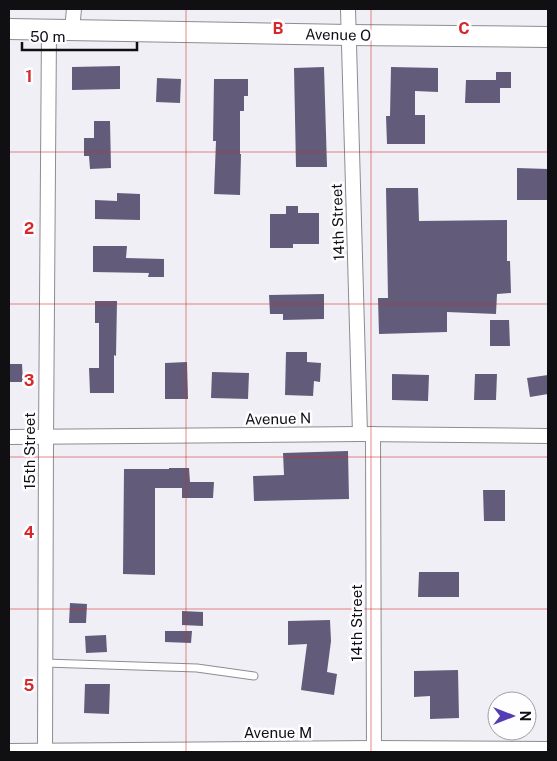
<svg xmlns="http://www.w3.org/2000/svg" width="557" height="761" viewBox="0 0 557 761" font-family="'Public Sans',sans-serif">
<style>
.building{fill:#625b7a}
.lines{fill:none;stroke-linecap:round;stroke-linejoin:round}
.lane-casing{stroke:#8d8c92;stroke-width:9}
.street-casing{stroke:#8d8c92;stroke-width:16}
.secondary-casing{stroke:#8d8c92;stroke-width:22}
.lane{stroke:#fff;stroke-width:7}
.street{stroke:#fff;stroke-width:14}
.secondary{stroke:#fff;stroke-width:20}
.grid{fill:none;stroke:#d62828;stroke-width:1;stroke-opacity:0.55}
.labels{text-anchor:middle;stroke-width:5;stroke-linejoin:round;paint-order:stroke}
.street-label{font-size:15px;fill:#100f12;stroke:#fefdff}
.grid-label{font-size:16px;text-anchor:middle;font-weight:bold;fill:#d62828;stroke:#fefdff;stroke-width:5;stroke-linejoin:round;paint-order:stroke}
</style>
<rect width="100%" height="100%" fill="#f0eff6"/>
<g class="building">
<polygon points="120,66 120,89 72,90 72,67"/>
<polygon points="324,67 327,167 296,167 294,68"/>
<polygon points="391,67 438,68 438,92 415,91 415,115 425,115 425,144 387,144 386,116 390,116"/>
<polygon points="496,72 511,72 511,88 500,88 500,103 465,103 466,80 496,80"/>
<polygon points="157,78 181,79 180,103 156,102"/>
<polygon points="214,79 248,79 248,96 244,96 244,111 240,111 240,154 241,154 240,195 214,194 216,141 213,141"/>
<polygon points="94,121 110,121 111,168 90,169 89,156 84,156 84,138 94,138"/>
<polygon points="517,168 548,169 548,200 517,200"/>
<polygon points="386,188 418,188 419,221 507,220 507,261 510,261 511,293 497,294 496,314 447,312 447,332 379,334 378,298 388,298"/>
<polygon points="117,193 140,194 140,220 95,219 95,200 117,201"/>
<polygon points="286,206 298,206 298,213 319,213 319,244 293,244 293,248 270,248 270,214 286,214"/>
<polygon points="93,246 127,246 126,258 164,259 164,277 148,277 149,273 93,272"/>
<polygon points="324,294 324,319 283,320 283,314 270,314 269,295"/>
<polygon points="95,301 117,301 116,356 114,355 114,393 90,393 89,368 99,368 99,323 95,323"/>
<polygon points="490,320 509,320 510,346 490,346"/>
<polygon points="286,352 307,352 307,362 321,363 320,382 314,381 313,396 285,395"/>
<polygon points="187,362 188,399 165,399 165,363"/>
<polygon points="9,364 22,364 23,382 9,382"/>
<polygon points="212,372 249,373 248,399 211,398"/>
<polygon points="392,374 429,375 428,401 392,400"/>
<polygon points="475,374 497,374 496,400 474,400"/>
<polygon points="548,375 548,394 530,397 527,378"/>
<polygon points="348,451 349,499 254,501 253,476 284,475 283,453"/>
<polygon points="169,468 189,468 190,482 214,482 213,498 182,498 182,488 155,488 155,575 123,574 124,469 169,469"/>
<polygon points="483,490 505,490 505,521 484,521"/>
<polygon points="419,572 459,572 459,597 418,597"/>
<polygon points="70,603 87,604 86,623 69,623"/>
<polygon points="182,611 203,612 203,626 182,625"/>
<polygon points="330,620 331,641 327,672 337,674 334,695 301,690 307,644 288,645 288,621"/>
<polygon points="165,631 192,631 191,643 165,642"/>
<polygon points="106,635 107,652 86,653 85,636"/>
<polygon points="458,670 459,718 430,719 430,696 414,697 414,671"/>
<polygon points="85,684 110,684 109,714 84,713"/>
</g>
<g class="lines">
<defs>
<polyline id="lane" points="45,663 197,668 254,676"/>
<g id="street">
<polyline points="348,9 360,434"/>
<polyline points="72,30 74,9"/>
<polyline points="373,434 374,752"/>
<polyline points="9,437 360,434 548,436"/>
<polyline points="9,751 374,748 548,749"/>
<polyline points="45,752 46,438 49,30"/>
</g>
<polyline id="secondary" points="9,29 349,35 548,37"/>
</defs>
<use href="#lane" class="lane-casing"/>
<use href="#street" class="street-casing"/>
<use href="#secondary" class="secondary-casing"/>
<use href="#lane" class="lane"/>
<use href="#street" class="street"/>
<use href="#secondary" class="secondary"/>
</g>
<path class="grid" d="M 186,9 L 186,752M 371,9 L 371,752M 9,152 L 548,152M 9,304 L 548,304M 9,457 L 548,457M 9,609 L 548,609"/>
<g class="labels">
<g class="street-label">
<text transform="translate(338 35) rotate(1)" y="5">Avenue O</text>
<text transform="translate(338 222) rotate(-92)" y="5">14th Street</text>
<text transform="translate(278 419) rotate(-1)" y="5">Avenue N</text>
<text transform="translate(30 451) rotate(-90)" y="5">15th Street</text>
<text transform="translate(357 623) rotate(-90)" y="5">14th Street</text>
<text x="278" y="738">Avenue M</text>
</g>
</g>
<g class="grid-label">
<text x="278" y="34">B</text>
<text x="464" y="34">C</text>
<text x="29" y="82">1</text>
<text x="29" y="234">2</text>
<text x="29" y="386">3</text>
<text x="29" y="538">4</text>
<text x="29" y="691">5</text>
</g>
<rect width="557" height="761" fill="none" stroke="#100f12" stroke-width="20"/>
<g transform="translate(512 716) rotate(90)"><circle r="24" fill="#fefdff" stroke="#9f9ea0"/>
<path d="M0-4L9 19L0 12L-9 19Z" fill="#543cb3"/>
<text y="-8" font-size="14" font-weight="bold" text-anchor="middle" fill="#100f12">N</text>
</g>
<path d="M22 42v8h115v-8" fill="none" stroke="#100f12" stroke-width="2.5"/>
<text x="30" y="42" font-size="15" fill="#100f12" stroke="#fefdff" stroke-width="4" paint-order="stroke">50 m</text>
</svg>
